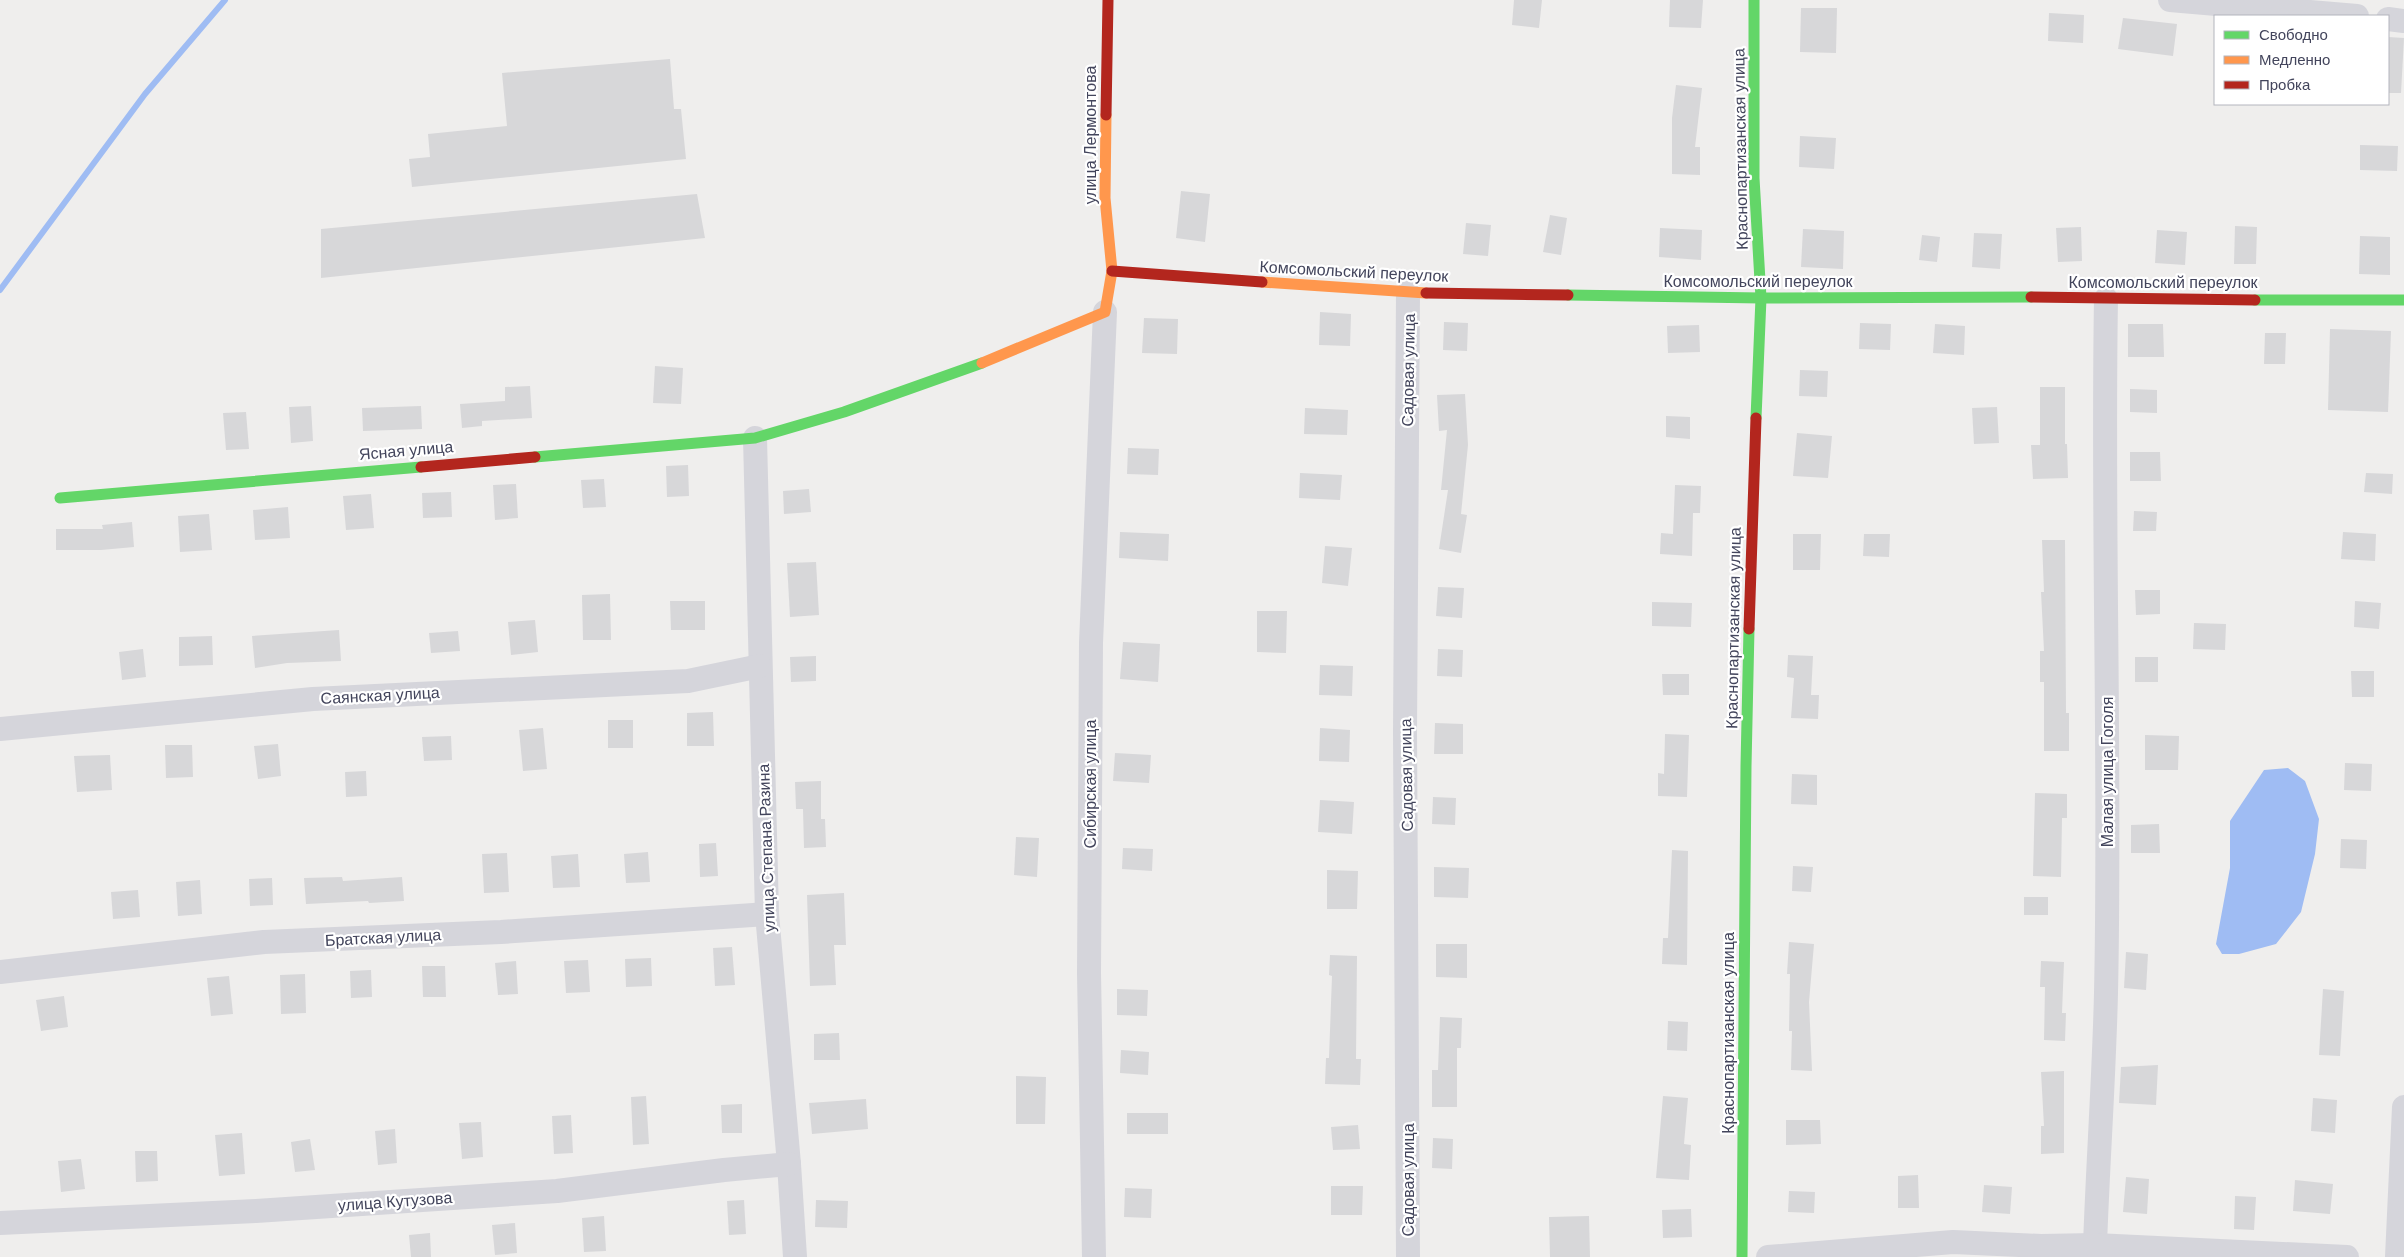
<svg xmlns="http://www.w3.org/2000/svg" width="2404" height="1257" viewBox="0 0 2404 1257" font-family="Helvetica,sans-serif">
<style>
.water{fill:#9fbcf3}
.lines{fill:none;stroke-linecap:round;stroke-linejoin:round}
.stream{stroke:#9fbcf3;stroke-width:6}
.building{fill:#d7d7d9}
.street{stroke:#d5d5db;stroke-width:24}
.fast{stroke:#63d668;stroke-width:11}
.slow{stroke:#ff974d;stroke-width:11}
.jam{stroke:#b3261e;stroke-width:11}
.labels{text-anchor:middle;stroke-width:4.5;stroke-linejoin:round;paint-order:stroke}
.street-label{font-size:16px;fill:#43455c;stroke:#fff}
</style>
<rect width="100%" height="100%" fill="#efeeed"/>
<polygon class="water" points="2288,768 2305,781 2319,819 2315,854 2301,912 2276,944 2239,954 2222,954 2216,944 2230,868 2230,821 2264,770"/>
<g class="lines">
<polyline class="stream" points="0,290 145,94 225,0"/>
</g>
<g class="building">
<polygon points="1514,0 1542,0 1539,28 1512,25"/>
<polygon points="1670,0 1703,0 1701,28 1669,27"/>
<polygon points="1801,8 1837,8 1836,53 1800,52"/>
<polygon points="2049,13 2084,15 2083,43 2048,41"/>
<polygon points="2123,18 2177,24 2173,56 2118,49"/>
<polygon points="2388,37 2404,38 2401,93 2388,93"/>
<polygon points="670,59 674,109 681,109 686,159 412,187 409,159 430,157 428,134 507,126 502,73"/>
<polygon points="1676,85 1702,88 1695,147 1700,147 1700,175 1672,174 1672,118"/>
<polygon points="1800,136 1836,138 1834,169 1799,167"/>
<polygon points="2360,145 2398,146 2397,171 2360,170"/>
<polygon points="1181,191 1210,194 1205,242 1176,238"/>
<polygon points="697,194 705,238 321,278 321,229"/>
<polygon points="1550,215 1567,218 1561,255 1543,252"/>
<polygon points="1466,223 1491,225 1488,256 1463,254"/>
<polygon points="2235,226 2257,227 2256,264 2234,264"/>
<polygon points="2081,227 2082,261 2058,262 2056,228"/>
<polygon points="1660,228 1702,230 1701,260 1659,257"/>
<polygon points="1803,229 1844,231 1843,269 1801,267"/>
<polygon points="2157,230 2187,232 2185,265 2155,263"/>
<polygon points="1974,233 2002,234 2000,269 1972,267"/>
<polygon points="1922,235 1940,237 1937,262 1919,260"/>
<polygon points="2360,236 2390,237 2390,275 2359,274"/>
<polygon points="1320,312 1351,314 1350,346 1319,345"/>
<polygon points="1144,318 1178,319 1177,354 1142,353"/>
<polygon points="1444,322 1468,323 1467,351 1443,350"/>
<polygon points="1860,323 1891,324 1890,350 1859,349"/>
<polygon points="1935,324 1965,326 1964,355 1933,353"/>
<polygon points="2128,324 2163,324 2164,357 2128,357"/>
<polygon points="1699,325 1700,352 1668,353 1667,326"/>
<polygon points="2330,329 2391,331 2388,412 2328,410"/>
<polygon points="2265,333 2286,333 2285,364 2264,364"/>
<polygon points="655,366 683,368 681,404 653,403"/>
<polygon points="1800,370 1828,371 1827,397 1799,396"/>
<polygon points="530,386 532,418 482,421 482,426 462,428 460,404 505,401 505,387"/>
<polygon points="2040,387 2065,387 2065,444 2067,444 2068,478 2033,479 2031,445 2040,445"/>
<polygon points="2130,389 2157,390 2157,413 2130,412"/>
<polygon points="1465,394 1468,445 1461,514 1467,515 1461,553 1439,549 1448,490 1441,490 1447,430 1439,431 1437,395"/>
<polygon points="311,406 313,441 291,443 289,407"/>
<polygon points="421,406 422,429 363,431 362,408"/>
<polygon points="1997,407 1999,443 1974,444 1972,408"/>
<polygon points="1305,408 1348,410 1347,435 1304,434"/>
<polygon points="246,412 249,449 226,450 223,413"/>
<polygon points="1666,416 1690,417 1690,439 1666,437"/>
<polygon points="1797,433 1832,436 1828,478 1793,476"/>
<polygon points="1128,448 1159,449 1158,475 1127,474"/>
<polygon points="2130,452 2160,452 2161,481 2130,481"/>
<polygon points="688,465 689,496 667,497 666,466"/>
<polygon points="1300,473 1342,475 1340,500 1299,498"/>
<polygon points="2366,473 2393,474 2392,494 2364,492"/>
<polygon points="604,479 606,507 583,508 581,480"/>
<polygon points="516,484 518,518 495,520 493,485"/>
<polygon points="1675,485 1701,486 1700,513 1693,513 1692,556 1660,554 1661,533 1673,534"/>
<polygon points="809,489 811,512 784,514 783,491"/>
<polygon points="451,492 452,517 423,518 422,493"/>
<polygon points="371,494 374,528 346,530 343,496"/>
<polygon points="288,507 290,538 255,540 253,510"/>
<polygon points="2134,511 2157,512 2156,531 2133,531"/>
<polygon points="209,514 212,550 180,552 178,516"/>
<polygon points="132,522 134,547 101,550 56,550 56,529 103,529 102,525"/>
<polygon points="1120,532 1169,534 1168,561 1119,558"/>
<polygon points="2343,532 2376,534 2375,561 2341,559"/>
<polygon points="1793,534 1821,534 1820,570 1793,570"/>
<polygon points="1864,534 1890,534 1889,557 1863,556"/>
<polygon points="2042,540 2065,540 2066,713 2069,713 2069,751 2044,751 2044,682 2040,682 2040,651 2044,651 2041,592 2044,592"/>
<polygon points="1325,546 1352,548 1348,586 1322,583"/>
<polygon points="816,562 819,615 790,617 787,563"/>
<polygon points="1438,587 1464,588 1462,618 1436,616"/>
<polygon points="2135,590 2160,590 2160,614 2136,615"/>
<polygon points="610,594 611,640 583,640 582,595"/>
<polygon points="670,601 705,601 705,630 671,630"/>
<polygon points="2355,601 2381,603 2379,629 2354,627"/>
<polygon points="1652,602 1692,603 1691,627 1652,626"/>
<polygon points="1257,611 1287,611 1286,653 1257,652"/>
<polygon points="535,620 538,652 511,655 508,622"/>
<polygon points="2194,623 2226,624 2225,650 2193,649"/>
<polygon points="339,630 341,661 287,663 255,668 252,636"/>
<polygon points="458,631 460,651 431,653 429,633"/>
<polygon points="212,636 213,665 179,666 179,637"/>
<polygon points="1123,642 1160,644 1158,682 1120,679"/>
<polygon points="143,649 146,677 122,680 119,652"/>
<polygon points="1438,649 1463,650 1462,677 1437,676"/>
<polygon points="1788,655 1813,656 1811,695 1819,695 1818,719 1791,718 1794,678 1787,677"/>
<polygon points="816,656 816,681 791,682 790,657"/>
<rect x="2135" y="657" width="23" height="25"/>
<polygon points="1320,665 1353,666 1352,696 1319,695"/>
<polygon points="2351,671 2374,671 2374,697 2352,697"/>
<polygon points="1662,674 1689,674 1689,695 1663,695"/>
<polygon points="713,712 714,746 687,746 687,713"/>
<rect x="608" y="720" width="25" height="28"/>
<polygon points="1435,723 1463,724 1463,754 1434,754"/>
<polygon points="543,728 547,769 523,771 519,730"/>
<polygon points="1320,728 1350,730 1349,762 1319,761"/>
<polygon points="1665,734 1689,735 1687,797 1658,796 1658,773 1664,774"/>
<polygon points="2145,735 2179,736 2178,770 2145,770"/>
<polygon points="451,736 452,760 424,761 422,737"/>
<polygon points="278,744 281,776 258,779 254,746"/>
<polygon points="165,745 192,745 193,777 166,778"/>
<polygon points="1115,753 1151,755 1149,783 1113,781"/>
<polygon points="110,755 112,790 77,792 74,756"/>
<polygon points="2345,763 2372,764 2371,791 2344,790"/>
<polygon points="366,771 367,796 346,797 345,772"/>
<polygon points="1792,774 1817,775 1817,805 1791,804"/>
<polygon points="821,781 821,819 825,819 826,847 804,848 803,809 796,809 795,782"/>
<polygon points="2035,793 2067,794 2067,818 2062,818 2061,877 2033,876"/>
<polygon points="1433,797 1456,798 1455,825 1432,824"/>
<polygon points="1320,800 1354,802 1352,834 1318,832"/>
<polygon points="2159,824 2160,853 2131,853 2131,825"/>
<polygon points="1016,837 1039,838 1037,877 1014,875"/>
<polygon points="2341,839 2367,840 2366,869 2340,868"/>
<polygon points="716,843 718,876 700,877 699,844"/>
<polygon points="1123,848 1153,849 1152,871 1122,869"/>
<polygon points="1672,850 1688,851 1687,965 1662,964 1663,938 1668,938"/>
<polygon points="648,852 650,882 626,883 624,854"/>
<polygon points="507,853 509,892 484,893 482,854"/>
<polygon points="578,854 580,887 553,888 551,856"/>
<polygon points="1793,866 1813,867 1811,892 1792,891"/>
<polygon points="1434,867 1469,868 1468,898 1434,897"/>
<polygon points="1327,870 1358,871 1357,909 1327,909"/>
<polygon points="342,877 343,881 402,877 404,901 369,903 368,901 306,904 304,878"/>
<polygon points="272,878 273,905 250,906 249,879"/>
<polygon points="200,880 202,914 178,916 176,882"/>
<polygon points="138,890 140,917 113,919 111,892"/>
<polygon points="844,893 846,945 834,945 836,985 810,986 807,895"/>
<rect x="2024" y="897" width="24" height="18"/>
<polygon points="1789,942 1814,944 1809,1002 1812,1071 1791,1070 1792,1031 1789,1031 1790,974 1787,974"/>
<polygon points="1436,944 1467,944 1467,978 1436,977"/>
<polygon points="732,947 735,985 715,986 713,948"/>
<polygon points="2126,952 2148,954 2146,990 2124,988"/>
<polygon points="1330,955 1357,956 1356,1059 1361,1059 1360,1085 1325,1084 1326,1058 1329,1058 1332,976 1329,975"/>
<polygon points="651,958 652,986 626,987 625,959"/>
<polygon points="588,960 590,992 566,993 564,961"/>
<polygon points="516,961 518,994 498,995 495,963"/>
<polygon points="2041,961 2064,962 2062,1013 2066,1013 2065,1041 2044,1040 2045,987 2040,987"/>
<polygon points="422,966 445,966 446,997 423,997"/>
<polygon points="371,970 372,997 351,998 350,971"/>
<polygon points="305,974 306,1013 281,1014 280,975"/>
<polygon points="229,976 233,1014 211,1016 207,978"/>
<polygon points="1117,989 1148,990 1147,1016 1117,1015"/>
<polygon points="2323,989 2344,991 2340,1056 2319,1055"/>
<polygon points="64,996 68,1027 41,1031 36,1000"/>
<polygon points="1440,1017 1462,1018 1461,1048 1457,1048 1457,1107 1432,1107 1432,1070 1438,1070"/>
<polygon points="1668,1021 1688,1022 1687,1051 1667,1050"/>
<polygon points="839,1033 840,1060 814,1060 814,1034"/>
<polygon points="1121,1050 1149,1052 1148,1075 1120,1073"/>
<polygon points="2158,1065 2156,1105 2119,1103 2121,1067"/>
<polygon points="2064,1071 2064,1153 2041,1154 2041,1126 2044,1126 2041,1072"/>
<polygon points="1016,1076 1046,1077 1045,1124 1016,1124"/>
<polygon points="646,1096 649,1144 633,1145 631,1097"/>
<polygon points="1663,1096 1688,1098 1684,1144 1691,1145 1689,1180 1656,1178"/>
<polygon points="2313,1098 2337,1100 2335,1133 2311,1131"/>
<polygon points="866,1099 868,1129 812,1134 809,1103"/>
<polygon points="742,1104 742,1133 722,1133 721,1105"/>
<rect x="1127" y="1113" width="41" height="21"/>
<polygon points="571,1115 573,1153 554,1154 552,1116"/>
<polygon points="1786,1120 1820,1120 1821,1144 1786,1145"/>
<polygon points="481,1122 483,1157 462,1159 459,1123"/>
<polygon points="1358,1125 1360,1149 1333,1150 1331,1127"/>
<polygon points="395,1129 397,1163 378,1165 375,1131"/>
<polygon points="242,1133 245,1174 219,1176 215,1135"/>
<polygon points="1433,1138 1453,1139 1452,1169 1432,1168"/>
<polygon points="310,1139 315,1170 295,1172 291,1142"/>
<polygon points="135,1151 157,1151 158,1181 136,1182"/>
<polygon points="81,1159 85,1189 61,1192 58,1161"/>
<polygon points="1918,1175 1919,1208 1898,1208 1898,1176"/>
<polygon points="2126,1177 2149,1179 2147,1214 2123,1212"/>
<polygon points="2295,1180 2333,1184 2330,1214 2293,1211"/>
<polygon points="1984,1185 2012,1187 2010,1214 1982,1212"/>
<polygon points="1331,1186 1363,1186 1362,1215 1331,1215"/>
<polygon points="1125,1188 1152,1189 1151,1218 1124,1217"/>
<polygon points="1789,1191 1815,1192 1814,1213 1788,1212"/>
<polygon points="2235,1196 2256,1197 2254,1230 2234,1229"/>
<polygon points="744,1200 746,1234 729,1235 727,1201"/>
<polygon points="816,1200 848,1201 847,1228 815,1227"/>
<polygon points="1691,1209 1692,1237 1663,1238 1662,1210"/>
<polygon points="604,1216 606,1251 584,1252 582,1218"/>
<polygon points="1589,1216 1590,1257 1550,1257 1549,1217"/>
<polygon points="515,1223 517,1253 495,1255 492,1225"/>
<polygon points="430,1233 431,1257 411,1257 409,1235"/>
</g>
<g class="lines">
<g class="street">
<polyline points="2170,0 2357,16"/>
<polyline points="2388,19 2404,21"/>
<polyline points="1408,293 1405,732 1408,1257"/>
<polyline points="755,438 767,914 789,1164 795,1257"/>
<polyline points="0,729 313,699 688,681 760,666"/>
<polyline points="0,972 264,942 501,932 767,914"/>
<polyline points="0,1223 256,1211 557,1191 724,1170 789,1164"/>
<path d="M 2095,1245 C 2098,1161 2104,1077 2106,993 C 2111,762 2102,530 2106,299"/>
<polyline points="1094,1257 1089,973 1091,643 1105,312"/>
<polyline points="1768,1257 1953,1242 2041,1246 2095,1245 2347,1257"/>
<polyline points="2397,1257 2404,1107"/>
</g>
<g class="fast">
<polyline points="1754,0 1754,178 1761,298 1756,418"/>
<polyline points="1568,295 1761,298 2031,297"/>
<polyline points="2255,300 2404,300"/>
<polyline points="535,457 755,438 844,412 982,363"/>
<polyline points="60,498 421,467"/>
<polyline points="1742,1257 1746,766 1749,629"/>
</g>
<g class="slow">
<polyline points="1262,282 1426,293"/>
<polyline points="982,363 1105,312 1112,271 1105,198 1106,115"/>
</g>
<g class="jam">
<polyline points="1106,115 1108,0"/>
<polyline points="1112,271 1262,282"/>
<polyline points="1426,293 1568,295"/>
<polyline points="2031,297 2255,300"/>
<polyline points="421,467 535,457"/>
<polyline points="1749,629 1756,418"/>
</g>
</g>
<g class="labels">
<g class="street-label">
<text transform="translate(1090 135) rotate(-90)" y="6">улица Лермонтова</text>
<text transform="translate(1740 149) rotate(-91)" y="6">Краснопартизанская улица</text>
<text transform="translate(1354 271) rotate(3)" y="6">Комсомольский переулок</text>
<text x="1758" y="287">Комсомольский переулок</text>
<text x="2163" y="288">Комсомольский переулок</text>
<text transform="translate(1408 370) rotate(-89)" y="6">Садовая улица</text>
<text transform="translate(406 450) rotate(-5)" y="6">Ясная улица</text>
<text transform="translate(1733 628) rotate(-89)" y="6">Краснопартизанская улица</text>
<text transform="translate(380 695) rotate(-3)" y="6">Саянская улица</text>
<text transform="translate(2107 772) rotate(-90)" y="6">Малая улица Гоголя</text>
<text transform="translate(1406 775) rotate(-91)" y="6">Садовая улица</text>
<text transform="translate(1090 784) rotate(-90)" y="6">Сибирская улица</text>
<text transform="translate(766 848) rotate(-92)" y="6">улица Степана Разина</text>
<text transform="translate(383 937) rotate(-3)" y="6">Братская улица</text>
<text transform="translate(1728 1033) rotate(-90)" y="6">Краснопартизанская улица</text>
<text transform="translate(1408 1180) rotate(-90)" y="6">Садовая улица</text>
<text transform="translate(395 1201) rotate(-4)" y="6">улица Кутузова</text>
</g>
</g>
<rect x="2214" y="15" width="175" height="90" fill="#ffffff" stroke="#b4b5be"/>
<rect x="2224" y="31" width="25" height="8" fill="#63d668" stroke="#b4b5be"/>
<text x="2259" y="40" font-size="15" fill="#43455c">Свободно</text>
<rect x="2224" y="56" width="25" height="8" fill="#ff974d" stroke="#b4b5be"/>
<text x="2259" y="65" font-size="15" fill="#43455c">Медленно</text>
<rect x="2224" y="81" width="25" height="8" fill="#b3261e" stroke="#b4b5be"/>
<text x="2259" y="90" font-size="15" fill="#43455c">Пробка</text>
</svg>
